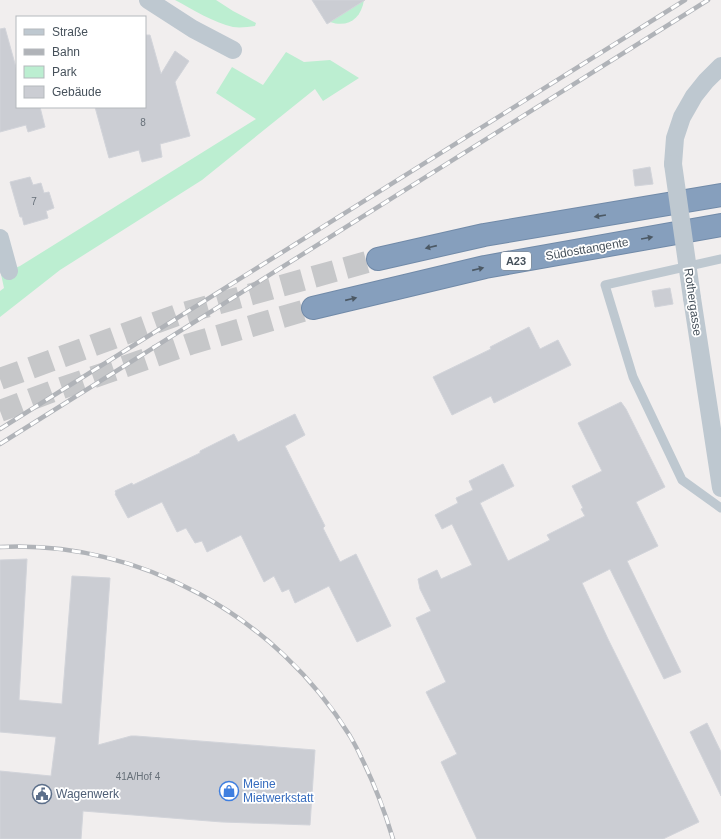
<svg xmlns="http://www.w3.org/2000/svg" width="721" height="839" viewBox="0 0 721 839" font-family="Arial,sans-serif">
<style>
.green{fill:#bceed1}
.building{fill:#cbcdd3;stroke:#d2d4da}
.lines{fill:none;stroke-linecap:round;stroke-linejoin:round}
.motorway-tunnel{stroke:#c6c7c9;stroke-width:22;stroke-dasharray:22 11;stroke-linecap:butt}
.motorway-casing{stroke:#718aa8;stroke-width:24}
.service{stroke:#bec8d0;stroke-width:9}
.minor{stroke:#bec8d0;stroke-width:18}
.motorway{stroke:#869fbd;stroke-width:22}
.rail-casing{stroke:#b0b3b8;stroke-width:4.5}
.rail{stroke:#fff;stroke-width:3;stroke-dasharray:9;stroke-linecap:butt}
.minor-bridge{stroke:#bec8d0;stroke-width:18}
.oneway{fill:#4c5965}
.labels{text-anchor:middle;stroke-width:3.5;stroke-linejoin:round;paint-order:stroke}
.number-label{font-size:10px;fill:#677079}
.shield{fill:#fff;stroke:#7e858c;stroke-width:1}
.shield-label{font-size:11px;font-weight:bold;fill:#46515b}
.street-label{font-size:12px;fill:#46515b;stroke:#fff}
.shop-label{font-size:12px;fill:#366cbe;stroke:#fff;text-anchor:start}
.service-label{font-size:12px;fill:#4e5e75;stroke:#fff;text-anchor:start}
</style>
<rect width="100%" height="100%" fill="#f1eeee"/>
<g class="green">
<path d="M 175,0 L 216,0 L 233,11 L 256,23 L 255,26 C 248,27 240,28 233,27 C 214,23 192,9 175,0 Z"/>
<path d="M 364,0 C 361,19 348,28 330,22 Z"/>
<polygon points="286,52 304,62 330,60 359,78 323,101 315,89 202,180 60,270 0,317 0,291 4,288 1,274 20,266 256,119 216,93 232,67 263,85"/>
</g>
<g class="building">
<polygon points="312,0 365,0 327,24"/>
<polygon points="5,28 17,71 17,107 40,107 45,127 28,132 26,125 0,132 0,29"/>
<polygon points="145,35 150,35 161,74 175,51 189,61 175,82 190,136 160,144 162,157 142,162 139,150 109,158 95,107 145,107"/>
<polygon points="650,167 653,184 635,186 633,170"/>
<polygon points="30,177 33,185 41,183 44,193 49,192 54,208 46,211 48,218 24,225 22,217 20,217 10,182"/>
<polygon points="670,288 673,304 655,307 652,291"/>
<polygon points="529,327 540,349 558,340 571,365 494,403 491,396 452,415 433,377 491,349 490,347"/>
<polygon points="621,402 626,409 665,487 636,502 658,546 627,561 681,672 664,679 610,569 582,583 608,639 699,822 663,839 477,839 441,762 457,754 426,692 446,682 416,618 431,611 420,589 418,579 437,570 441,579 472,565 452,524 442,529 435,515 458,503 456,498 473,490 469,481 503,464 514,486 480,503 508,561 550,540 547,535 585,516 581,509 583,508 572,486 602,471 578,423"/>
<polygon points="295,414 305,435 285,446 325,526 323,528 340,562 356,554 391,626 357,642 329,586 295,603 289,589 282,592 274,576 264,582 241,535 207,552 202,541 195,543 186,528 177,532 162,502 128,518 115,494 116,493 115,491 132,483 133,485 200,453 200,451 234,434 238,442"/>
<polygon points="27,559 19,700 62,704 72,576 110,578 98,745 131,736 136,736 315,750 310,825 222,822 83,811 81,839 0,839 0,771 51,776 56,737 0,732 0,560"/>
<polygon points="707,723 721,752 721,796 690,732"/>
</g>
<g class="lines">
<g class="motorway-tunnel">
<polyline points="0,379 50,361 180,314 378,259"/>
<polyline points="0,411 56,390 190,344 313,308"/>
</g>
<defs>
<g id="motorway">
<polyline points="378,259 484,235 721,195"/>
<polyline points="313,308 485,267 721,225"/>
</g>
</defs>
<use href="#motorway" class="motorway-casing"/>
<polyline class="service" points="721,259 605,285 633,377 682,480 721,508"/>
<g class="minor">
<polyline points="148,0 193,29 233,50"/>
<polyline points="673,164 675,138 682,117 694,96 706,81 721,66"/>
<polyline points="0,238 9,271"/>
<polyline points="692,298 721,488"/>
</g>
<use href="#motorway" class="motorway"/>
<defs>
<g id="rail">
<polyline points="0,429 685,0"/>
<polyline points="0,444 708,0"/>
<path d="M 0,547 C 140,540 277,617 350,736 C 354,743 358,750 361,757 C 375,785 384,809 393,839"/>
</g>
</defs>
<use href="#rail" class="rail-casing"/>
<use href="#rail" class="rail"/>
<polyline class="minor-bridge" points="673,164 692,298"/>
</g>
<defs><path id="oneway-solid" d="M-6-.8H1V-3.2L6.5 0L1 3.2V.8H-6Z"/></defs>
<g class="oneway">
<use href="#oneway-solid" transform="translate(600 216) rotate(171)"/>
<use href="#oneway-solid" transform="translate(647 238) rotate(-10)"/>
<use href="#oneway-solid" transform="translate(431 247) rotate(167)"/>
<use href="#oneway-solid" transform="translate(478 269) rotate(-13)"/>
<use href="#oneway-solid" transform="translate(351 299) rotate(-13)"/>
</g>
<defs>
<symbol id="shop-ring" viewBox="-11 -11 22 22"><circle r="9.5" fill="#fff" stroke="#3f7fe0" stroke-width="1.5"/><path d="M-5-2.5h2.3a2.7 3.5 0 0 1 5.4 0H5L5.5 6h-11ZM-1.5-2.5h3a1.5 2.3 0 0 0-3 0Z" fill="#3f7fe0"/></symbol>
<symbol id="civic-ring" viewBox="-11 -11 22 22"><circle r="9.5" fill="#fff" stroke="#5c6f8a" stroke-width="1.5"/><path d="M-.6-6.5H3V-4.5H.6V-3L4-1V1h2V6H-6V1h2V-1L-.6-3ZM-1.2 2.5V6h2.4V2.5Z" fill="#5c6f8a"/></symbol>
</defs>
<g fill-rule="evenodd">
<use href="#shop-ring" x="218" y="780" width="22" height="22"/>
<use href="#civic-ring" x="31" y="783" width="22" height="22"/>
</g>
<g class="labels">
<g class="number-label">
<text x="143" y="126">8</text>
<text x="34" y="205">7</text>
<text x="138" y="780">41A/Hof 4</text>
</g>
<rect class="shield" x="501" y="252" width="30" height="18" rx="3"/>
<g class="shield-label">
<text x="516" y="265">A23</text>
</g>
<g class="street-label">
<text transform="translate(587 249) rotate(-10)" y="4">Südosttangente</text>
<text transform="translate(693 302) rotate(82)" y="4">Rothergasse</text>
</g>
<g class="shop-label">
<text x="243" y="788">Meine<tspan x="243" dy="14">Mietwerkstatt</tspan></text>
</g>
<g class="service-label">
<text x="56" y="798">Wagenwerk</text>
</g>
</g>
<rect x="16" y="16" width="130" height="92" fill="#ffffff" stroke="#b5b9bd"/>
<rect x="24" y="29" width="20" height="6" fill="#bec8d0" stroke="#b5b9bd"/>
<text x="52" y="36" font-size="12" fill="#46515b">Straße</text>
<rect x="24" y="49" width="20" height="6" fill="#b0b3b8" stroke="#b5b9bd"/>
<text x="52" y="56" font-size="12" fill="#46515b">Bahn</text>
<rect x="24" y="66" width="20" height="12" fill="#bceed1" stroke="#b5b9bd"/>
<text x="52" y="76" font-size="12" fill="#46515b">Park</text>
<rect x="24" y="86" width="20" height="12" fill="#cbcdd3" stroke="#b5b9bd"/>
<text x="52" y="96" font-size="12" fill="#46515b">Gebäude</text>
</svg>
